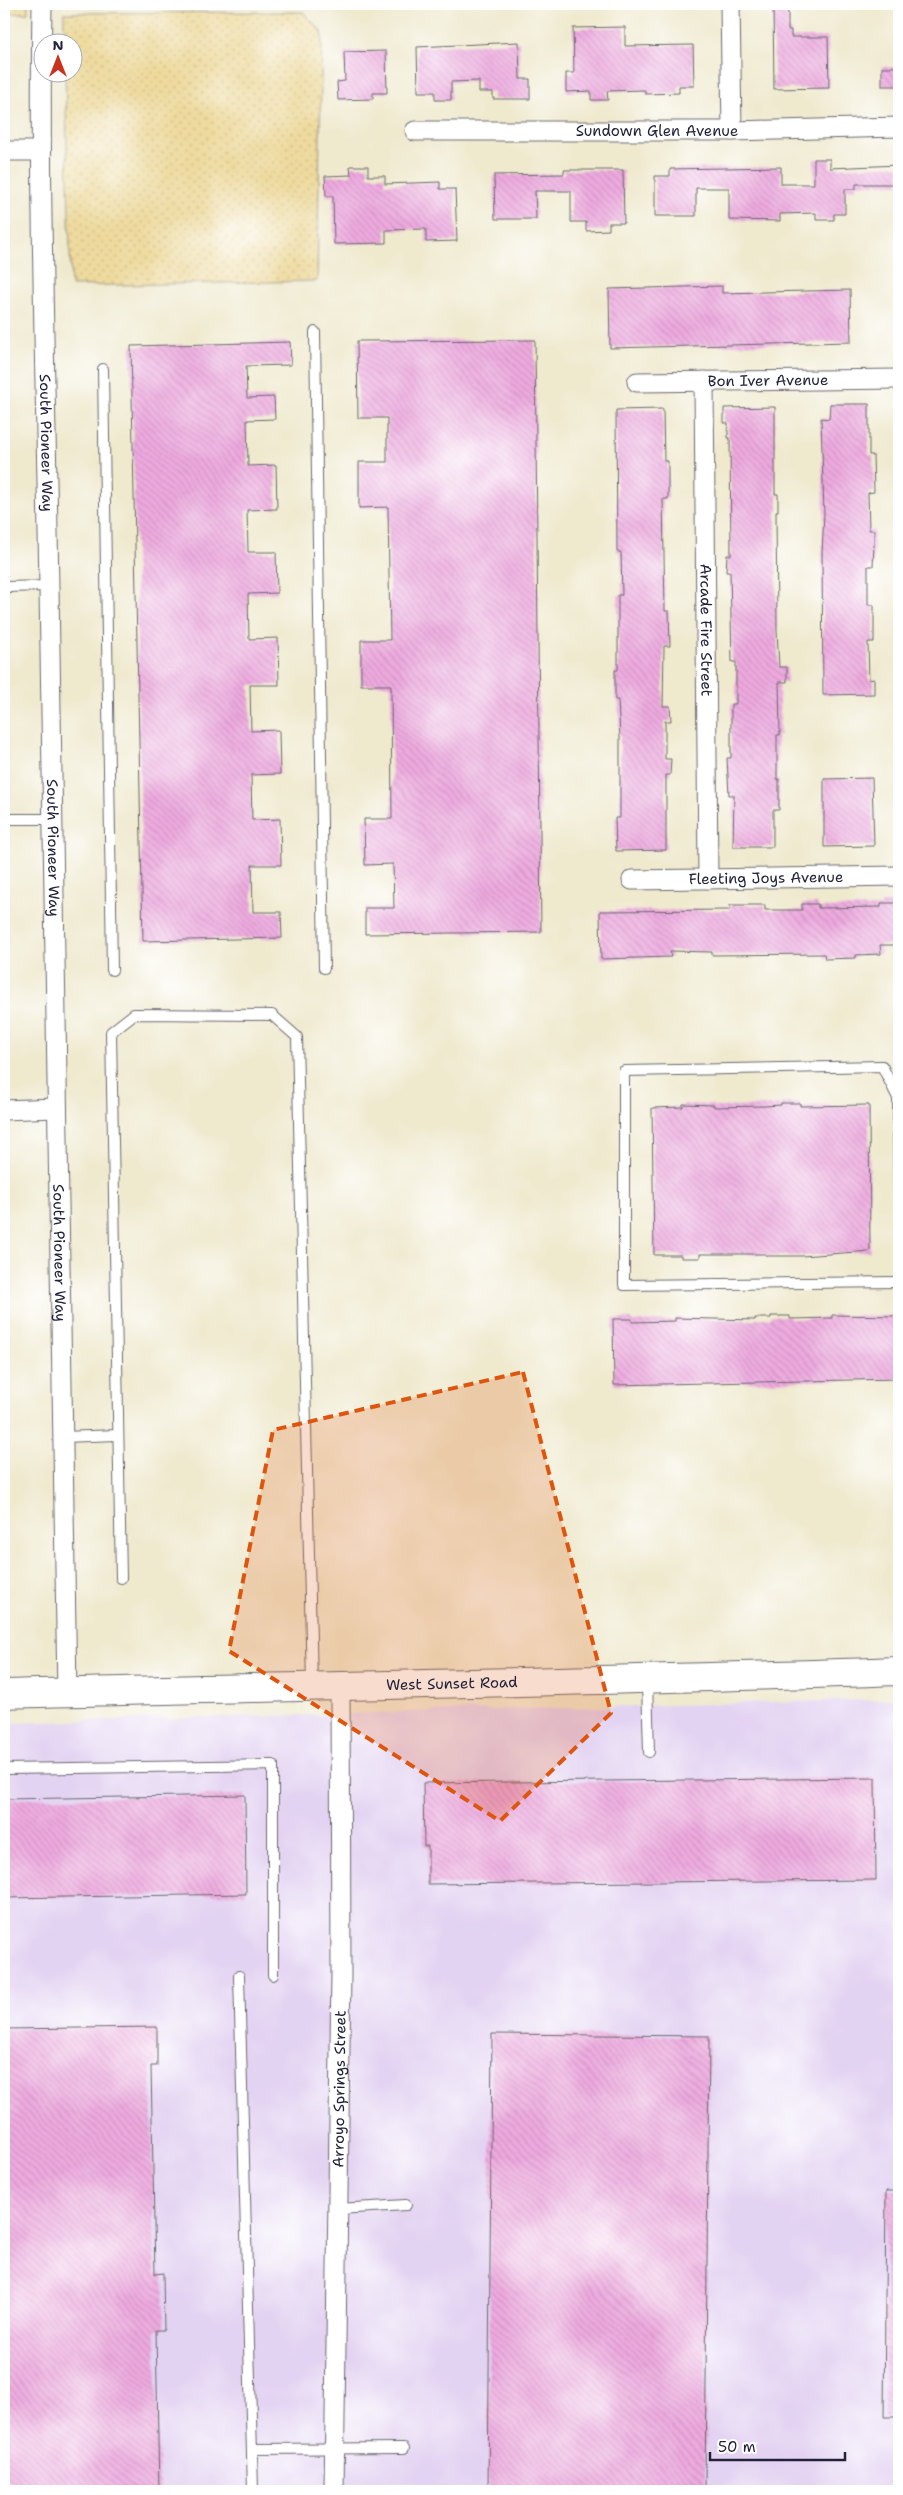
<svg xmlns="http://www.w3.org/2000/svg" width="903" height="2495" viewBox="0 0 903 2495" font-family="'Shantell Sans',sans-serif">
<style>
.built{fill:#e3d3f2}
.sand{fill:url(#sand-dots);stroke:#887e6c}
.building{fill:url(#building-back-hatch)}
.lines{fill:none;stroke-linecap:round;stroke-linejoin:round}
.lane-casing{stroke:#6a686e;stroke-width:12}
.street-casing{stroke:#6a686e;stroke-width:21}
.secondary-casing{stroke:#6a686e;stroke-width:30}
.lane{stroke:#fff;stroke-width:10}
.street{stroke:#fff;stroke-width:19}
.secondary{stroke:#fff;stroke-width:28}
.marked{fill:#de560e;fill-opacity:0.2;stroke:#de560e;stroke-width:4;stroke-dasharray:10 6;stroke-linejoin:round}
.labels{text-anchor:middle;stroke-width:4;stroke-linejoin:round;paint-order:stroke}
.street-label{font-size:15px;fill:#22223b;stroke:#fff}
</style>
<defs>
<pattern id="sand-dots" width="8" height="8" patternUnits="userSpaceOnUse" patternTransform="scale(1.25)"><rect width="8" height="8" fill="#eeda9e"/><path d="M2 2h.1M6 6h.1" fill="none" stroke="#ccbb89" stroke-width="1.8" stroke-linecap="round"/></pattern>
<pattern id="building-back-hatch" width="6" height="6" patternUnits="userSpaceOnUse" patternTransform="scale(1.25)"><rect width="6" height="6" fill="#eeaadf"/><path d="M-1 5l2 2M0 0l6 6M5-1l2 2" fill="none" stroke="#cc92c0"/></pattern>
</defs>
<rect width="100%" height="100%" fill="#fff"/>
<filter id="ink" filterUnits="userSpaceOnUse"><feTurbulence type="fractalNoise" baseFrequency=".02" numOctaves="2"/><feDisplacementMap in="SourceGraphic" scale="10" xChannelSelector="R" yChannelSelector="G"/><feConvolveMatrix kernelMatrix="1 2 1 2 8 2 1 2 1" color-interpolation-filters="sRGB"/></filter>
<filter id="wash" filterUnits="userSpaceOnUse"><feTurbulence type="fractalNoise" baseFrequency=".0096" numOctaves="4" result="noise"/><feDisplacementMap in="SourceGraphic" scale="20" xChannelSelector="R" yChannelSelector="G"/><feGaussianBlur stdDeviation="1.12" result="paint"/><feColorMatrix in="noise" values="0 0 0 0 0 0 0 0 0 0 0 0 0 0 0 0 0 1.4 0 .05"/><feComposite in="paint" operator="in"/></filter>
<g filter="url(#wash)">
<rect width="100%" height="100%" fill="#efe9ce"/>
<polygon class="built" points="899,1699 899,2491 4,2491 4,1723"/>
<g class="sand">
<polygon points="4,4 28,4 28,13 4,14"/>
<polygon points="303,12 322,32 317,281 71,286 65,73 72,72 72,42 64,42 64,13"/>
</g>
<g id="blocks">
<g class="building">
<polygon points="773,4 788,4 788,30 791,30 791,37 828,37 829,88 774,89"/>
<polygon points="625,27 625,46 693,45 694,86 679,86 679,93 645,94 645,90 607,91 608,100 591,100 591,91 566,92 566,73 574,73 573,28"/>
<polygon points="519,42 520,79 530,79 530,99 493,99 493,92 479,92 479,81 451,82 451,100 435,100 435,92 418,92 417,47"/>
<polygon points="386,51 387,93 373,93 373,99 338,100 337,82 345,81 344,52"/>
<rect x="882" y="67" width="17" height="19"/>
<polygon points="814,159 830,159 830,168 899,165 899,184 856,184 856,189 845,189 845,214 834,214 834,220 816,220 816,213 780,214 780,221 729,220 729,188 696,188 696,216 655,216 655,176 670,176 670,169 781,167 781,184 814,184"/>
<polygon points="350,166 368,166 368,176 385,176 385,184 440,182 440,189 455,189 457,241 426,242 426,229 386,230 386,243 334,244 333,196 326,196 325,176 351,175"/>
<polygon points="564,170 623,170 624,223 609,223 609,230 586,231 586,222 571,222 571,191 535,191 536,219 495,219 494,175 564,174"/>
<polygon points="722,286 722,293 850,290 851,342 610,348 609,289"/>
<polygon points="535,340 541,932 365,934 365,908 394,908 393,864 365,865 364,819 392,819 391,685 361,685 361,640 390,640 388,507 359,508 359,462 387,462 387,418 358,418 357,341"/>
<polygon points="290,342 291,365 246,366 247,398 274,397 275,419 247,420 248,466 276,465 277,509 247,510 248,552 276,552 277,593 248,594 249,639 278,638 279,685 250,685 251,731 279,730 280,774 251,775 252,820 280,819 281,865 252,865 253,912 281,912 282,938 143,941 131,346"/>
<polygon points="830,404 869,404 869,455 873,455 874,492 868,493 869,530 874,530 874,545 873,566 868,566 868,605 874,605 874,642 868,642 869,680 874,679 874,694 823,695 822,553 824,514 821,418 829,419"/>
<polygon points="775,407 775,494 778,494 778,511 776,511 777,630 779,667 787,667 787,682 779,682 780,735 777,735 777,779 779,779 779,810 773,810 773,847 733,847 734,795 729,795 727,758 731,758 731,704 736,704 736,662 732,662 730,572 726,572 727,555 731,555 730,438 728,438 728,423 724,423 724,408"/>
<polygon points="663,409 664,461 668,461 668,499 663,499 665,611 669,611 670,646 664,646 663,706 670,706 671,721 665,721 665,759 671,759 670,775 666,775 666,850 616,851 615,818 620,818 620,738 618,700 615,700 615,670 618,670 618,595 622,595 621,552 617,552 616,410"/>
<polygon points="872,778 874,846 824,847 824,779"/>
<polygon points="881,903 896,903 897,945 880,945 881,954 856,955 856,958 825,959 824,954 712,955 712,952 670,951 671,957 601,959 600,911 730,910 730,905 765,905 765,910 802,910 802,904 818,904 818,908 881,907"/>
<polygon points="781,1103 800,1103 800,1106 869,1105 870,1251 802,1256 766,1256 766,1254 700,1254 700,1258 681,1258 681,1255 654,1255 652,1108 683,1107 683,1104 714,1105 714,1107 765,1106 781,1105"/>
<polygon points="832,1315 899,1316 899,1379 614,1385 613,1319 632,1319 632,1322 675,1321 675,1318 755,1320 755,1318 771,1318 771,1316 790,1316 790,1319 832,1318"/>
<polygon points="875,1778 876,1880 428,1884 428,1846 424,1846 423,1783"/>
<polygon points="245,1795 246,1894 4,1898 4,1799"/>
<polygon points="157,2027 157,2066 151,2066 155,2274 163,2273 164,2330 156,2330 159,2491 4,2491 4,2029"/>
<polygon points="492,2034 709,2036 705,2491 488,2491"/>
<polygon points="886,2191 899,2191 899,2417 884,2417"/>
</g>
</g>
</g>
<g filter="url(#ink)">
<use href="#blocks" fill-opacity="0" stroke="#6a686e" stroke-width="1"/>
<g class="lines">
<defs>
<g id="lane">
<polyline points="315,332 324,968"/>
<polyline points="103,369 112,970"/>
<polyline points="4,587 49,586"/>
<polyline points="4,819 52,819"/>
<polyline points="898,1100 899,1199"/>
<polyline points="899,1100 882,1066 624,1071 624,1285 899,1282"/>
<polyline points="62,1437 118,1435"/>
<polyline points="121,1578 111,1032 134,1014 272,1015 297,1037 312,1685"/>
<polyline points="647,1681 649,1752"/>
<polyline points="4,1769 273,1765 273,1975"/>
<polyline points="239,1976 253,2491"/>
<polyline points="338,2209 406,2205"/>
<polyline points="252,2449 404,2448"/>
</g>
<g id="street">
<path id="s1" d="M 42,4 C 39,199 46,394 49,589 C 55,957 60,1325 67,1692"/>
<polyline points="730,4 732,131"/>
<path id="s2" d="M 415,131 L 732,131 L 899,127"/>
<polyline points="4,151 40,151"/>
<path id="s3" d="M 704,381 L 708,879"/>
<path id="s4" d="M 637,382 L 899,379"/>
<path id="s5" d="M 632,880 L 899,876"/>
<polyline points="4,1110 55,1108"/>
<path id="s6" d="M 334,2491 L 341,1973 L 340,1685"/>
</g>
<g id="secondary">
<path id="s7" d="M 4,1694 C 302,1686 601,1682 899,1671"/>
</g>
</defs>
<use href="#lane" class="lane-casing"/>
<use href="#street" class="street-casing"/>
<use href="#secondary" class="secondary-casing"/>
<use href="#lane" class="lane"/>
<use href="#street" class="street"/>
<use href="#secondary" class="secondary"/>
</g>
</g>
<path class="marked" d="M 523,1372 L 611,1713 L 500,1821 L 229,1651 L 273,1430 Z"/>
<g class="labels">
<g class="street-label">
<text dy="5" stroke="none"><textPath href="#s2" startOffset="242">Sundown Glen Avenue</textPath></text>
<text dy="5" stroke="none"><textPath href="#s4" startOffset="131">Bon Iver Avenue</textPath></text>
<text dy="5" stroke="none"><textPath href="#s1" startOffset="439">South Pioneer Way</textPath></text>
<text dy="5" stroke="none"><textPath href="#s3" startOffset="249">Arcade Fire Street</textPath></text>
<text dy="5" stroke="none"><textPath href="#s1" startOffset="844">South Pioneer Way</textPath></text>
<text dy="5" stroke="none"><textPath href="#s5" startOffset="134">Fleeting Joys Avenue</textPath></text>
<text dy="5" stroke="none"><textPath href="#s1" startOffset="1249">South Pioneer Way</textPath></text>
<text dy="5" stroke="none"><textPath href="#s7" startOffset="448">West Sunset Road</textPath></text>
<text dy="5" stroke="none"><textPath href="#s6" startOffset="402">Arroyo Springs Street</textPath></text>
</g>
</g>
<rect width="903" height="2495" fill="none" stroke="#fff" stroke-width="20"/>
<g transform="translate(58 58)"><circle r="24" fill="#ffffff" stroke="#a7a7b1"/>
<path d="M0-4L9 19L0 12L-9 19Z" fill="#c8321e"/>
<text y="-8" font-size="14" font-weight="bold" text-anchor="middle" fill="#22223b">N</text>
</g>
<path d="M710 2452v8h135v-8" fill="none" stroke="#22223b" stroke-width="2.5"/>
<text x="718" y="2452" font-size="15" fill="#22223b" stroke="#ffffff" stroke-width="4" paint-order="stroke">50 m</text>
</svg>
